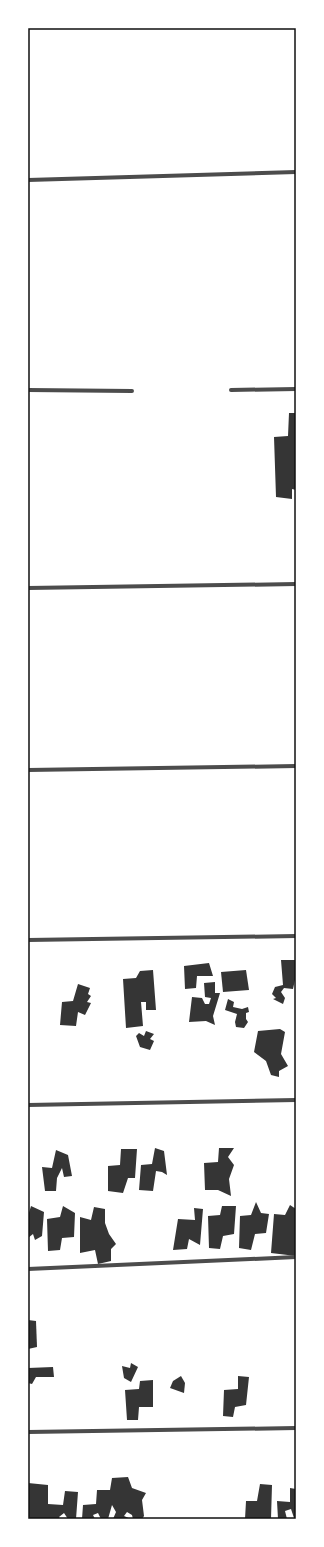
<svg xmlns="http://www.w3.org/2000/svg" width="324" height="1547" viewBox="0 0 324 1547" font-family="'IBM Plex Serif',serif">
<style>
.building{fill:#353535}
.lines{fill:none;stroke-linecap:round;stroke-linejoin:round}
.minor{stroke:#4c4c4c;stroke-width:4}
.neatline{fill:none;stroke:#111;stroke-width:1.5}
</style>
<rect width="100%" height="100%" fill="#fff"/>
<g class="building">
<polygon points="289,413 296,413 296,490 292,489 292,499 276,497 274,437 288,436"/>
<polygon points="281,960 296,960 296,975 293,989 284,988 281,992 285,998 283,1004 273,999 276,998 272,994 275,987 283,985"/>
<polygon points="209,963 213,976 197,976 196,988 185,989 184,966"/>
<polygon points="153,970 156,1010 146,1010 146,1002 141,1002 143,1026 126,1028 123,979 136,978 140,971"/>
<polygon points="246,970 249,990 223,992 221,972"/>
<polygon points="215,982 215,993 220,993 213,1016 215,1025 206,1021 189,1022 192,997 202,998 205,1004 209,1004 211,998 205,997 204,983"/>
<polygon points="78,984 90,988 88,994 91,996 87,1002 91,1003 85,1015 78,1012 76,1026 60,1025 62,1002 73,1001"/>
<polygon points="228,999 234,1002 233,1007 242,1009 248,1007 249,1012 246,1013 246,1019 248,1022 244,1028 236,1027 235,1022 237,1014 225,1010"/>
<polygon points="280,1029 285,1032 281,1054 288,1066 279,1071 279,1077 271,1075 266,1061 254,1052 258,1031"/>
<polygon points="146,1031 154,1034 150,1039 154,1041 150,1050 140,1047 136,1036 139,1033 144,1036"/>
<polygon points="155,1148 164,1151 167,1175 162,1172 156,1171 153,1191 139,1190 141,1165 152,1164"/>
<polygon points="219,1148 234,1148 228,1157 234,1165 229,1179 231,1196 218,1190 205,1190 204,1163 218,1162"/>
<polygon points="121,1149 137,1149 135,1178 128,1178 123,1193 108,1191 108,1166 120,1165"/>
<polygon points="56,1150 68,1155 72,1176 64,1177 62,1168 57,1178 56,1191 45,1191 42,1167 52,1168"/>
<polygon points="256,1202 261,1213 269,1214 266,1233 255,1234 251,1250 239,1248 240,1216 251,1215"/>
<polygon points="290,1205 296,1209 296,1256 271,1253 274,1214 285,1215"/>
<polygon points="31,1206 44,1212 42,1236 35,1240 33,1234 28,1238 28,1216"/>
<polygon points="63,1206 75,1213 74,1237 62,1238 60,1250 48,1251 47,1219 60,1217"/>
<polygon points="222,1206 236,1206 234,1234 223,1236 220,1249 209,1248 208,1216 220,1215"/>
<polygon points="94,1207 105,1209 105,1223 109,1234 116,1244 111,1249 111,1261 98,1264 95,1250 80,1253 80,1217 91,1220"/>
<polygon points="194,1208 203,1209 200,1245 189,1239 187,1249 173,1250 178,1219 195,1220"/>
<polygon points="28,1320 36,1321 37,1347 28,1349"/>
<polygon points="131,1363 138,1367 131,1382 124,1378 122,1366 130,1368"/>
<polygon points="53,1367 54,1377 36,1377 32,1384 28,1383 28,1368"/>
<polygon points="181,1376 185,1383 184,1393 170,1388 173,1381"/>
<polygon points="238,1376 249,1377 246,1405 235,1407 233,1417 223,1416 224,1390 238,1389"/>
<polygon points="153,1380 153,1407 139,1407 138,1420 127,1420 125,1390 139,1389 140,1381"/>
<polygon points="128,1477 132,1488 146,1493 142,1500 144,1516 142,1519 133,1519 132,1515 127,1512 124,1516 131,1519 113,1519 116,1512 112,1505 108,1519 101,1519 98,1513 93,1515 95,1519 82,1519 83,1505 96,1504 97,1490 110,1490 112,1478"/>
<polygon points="28,1483 48,1485 48,1504 63,1505 65,1491 78,1492 76,1519 68,1519 64,1513 59,1517 60,1519 28,1519"/>
<polygon points="260,1484 272,1485 271,1519 245,1519 246,1501 257,1501"/>
<polygon points="290,1488 296,1489 296,1519 294,1518 291,1509 285,1511 287,1519 278,1519 277,1501 290,1502"/>
</g>
<g class="lines">
<g class="minor">
<polyline points="28,180 296,172"/>
<polyline points="28,390 132,391"/>
<polyline points="231,390 296,389"/>
<polyline points="28,588 296,584"/>
<polyline points="28,770 296,766"/>
<polyline points="28,940 296,936"/>
<polyline points="28,1105 296,1100"/>
<polyline points="28,1269 296,1257"/>
<polyline points="28,1432 296,1428"/>
</g>
</g>
<rect width="324" height="1547" fill="none" stroke="#ffffff" stroke-width="58"/>
<rect x="29" y="29" width="266" height="1489" class="neatline"/>
</svg>
